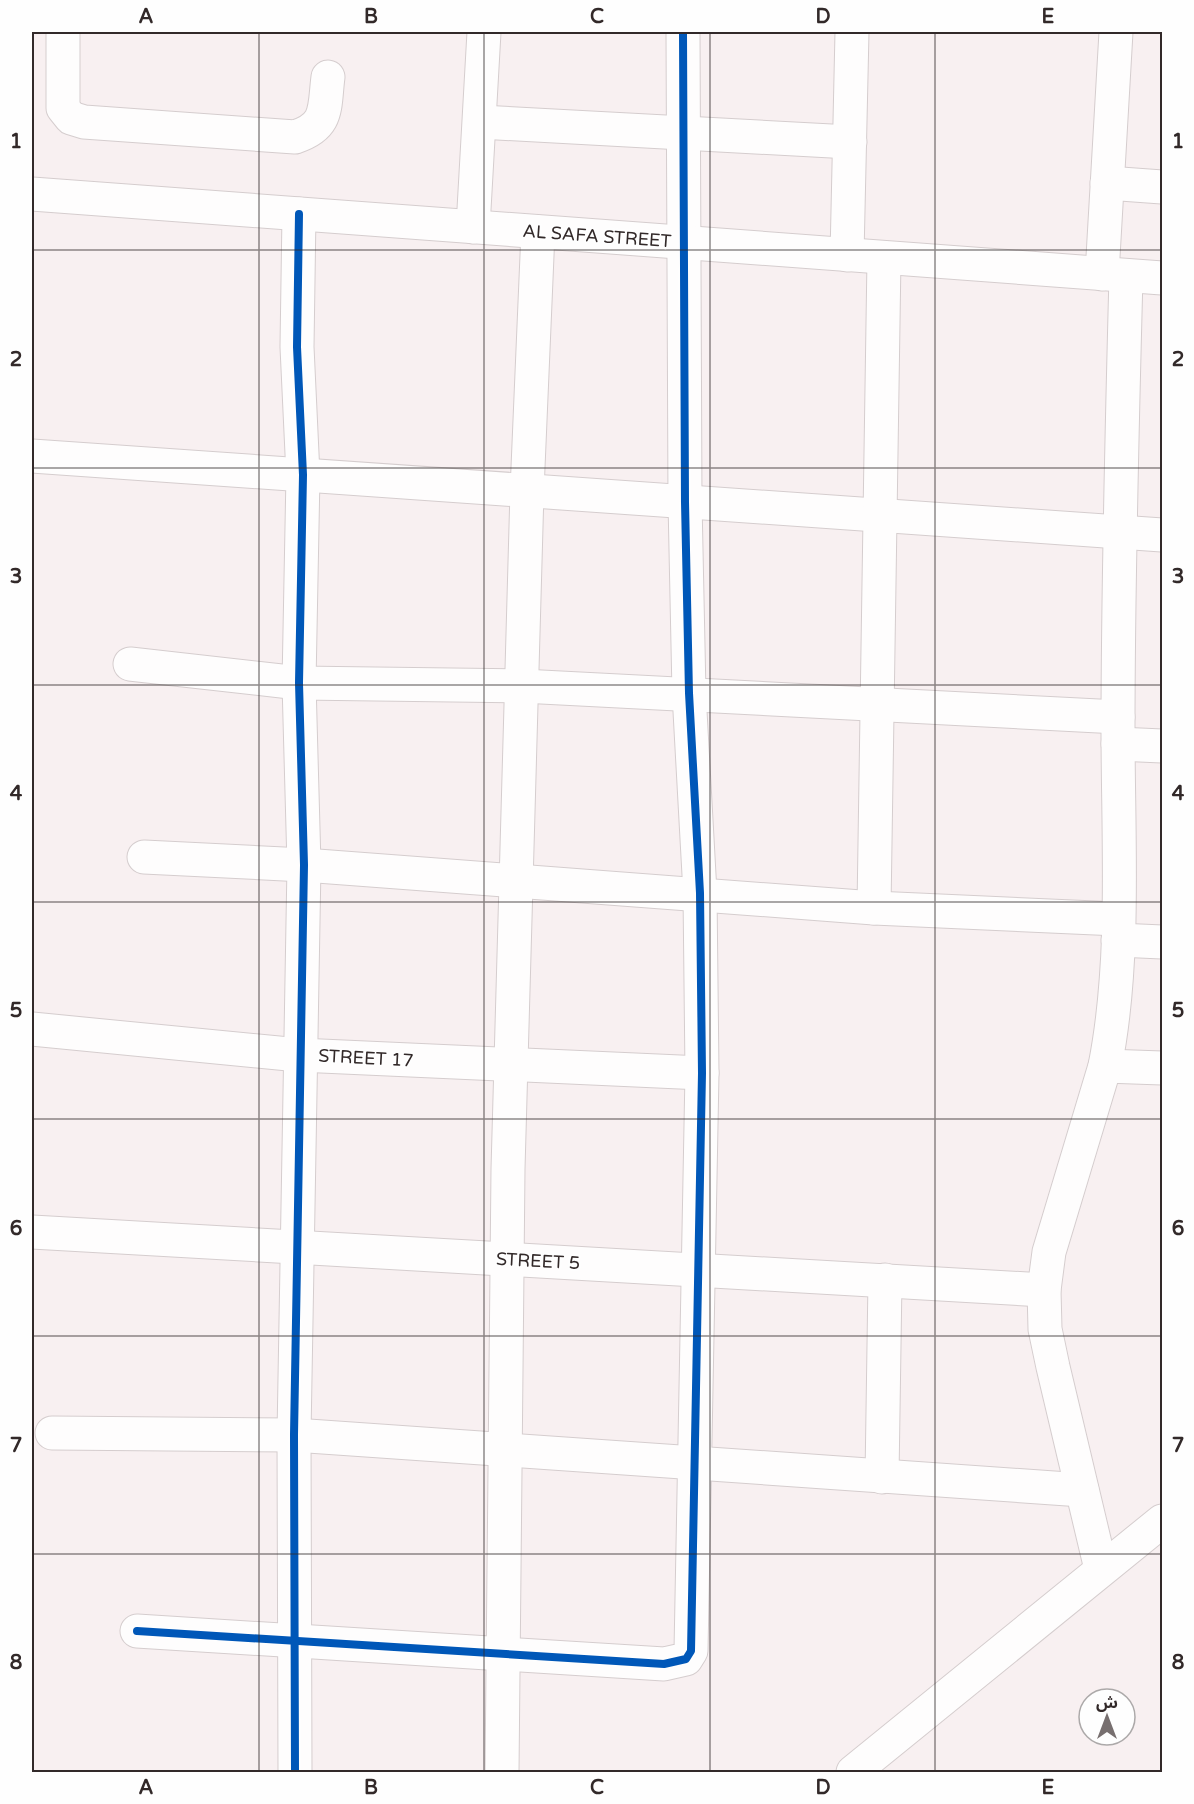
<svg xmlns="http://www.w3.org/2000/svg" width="1194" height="1804" viewBox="0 0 1194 1804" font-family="'Varela Round','Noto Sans Arabic',sans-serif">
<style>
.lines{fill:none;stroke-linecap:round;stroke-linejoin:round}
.minor-casing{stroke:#d5cdce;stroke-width:35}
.major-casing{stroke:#d5cdce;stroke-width:35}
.minor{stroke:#fefdfd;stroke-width:33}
.major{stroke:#fefdfd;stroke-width:33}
.cycleway-casing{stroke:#fefefe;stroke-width:11}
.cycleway{stroke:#0057b8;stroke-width:8}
.grid{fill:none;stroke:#322929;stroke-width:1.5;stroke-opacity:0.55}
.labels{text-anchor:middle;stroke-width:4.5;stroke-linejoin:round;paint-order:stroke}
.street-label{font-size:18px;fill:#322929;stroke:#fefefe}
.neatline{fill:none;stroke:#322929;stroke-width:2}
.grid-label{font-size:20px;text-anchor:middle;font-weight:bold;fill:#322929}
</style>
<rect width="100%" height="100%" fill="#f8f0f1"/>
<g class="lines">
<defs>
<g id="minor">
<path d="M 63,32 L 63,108 L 71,118 L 84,122 L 295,137 C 329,126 324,108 328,77"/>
<polyline points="480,122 850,142"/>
<polyline points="1107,183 1162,187"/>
<polyline points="473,227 484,32"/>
<polyline points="847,255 852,32"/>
<polyline points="1102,274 1116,32"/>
<polyline points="32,456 1162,535"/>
<polyline points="130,664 299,683 522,686 1118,717"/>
<polyline points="1118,744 1162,746"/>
<polyline points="144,857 304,865 874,908 1118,919"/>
<polyline points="874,908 884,258"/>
<polyline points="1118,940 1162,942"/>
<polyline points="32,1029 299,1055 702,1073"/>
<polyline points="1105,1066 1162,1068"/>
<polyline points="32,1232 1044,1290"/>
<polyline points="52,1433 294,1435 1082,1490"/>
<polyline points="882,1477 885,1280"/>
<path d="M 1101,1569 L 1053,1367 L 1045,1329 L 1044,1290 L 1049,1252 L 1105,1066 C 1126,961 1118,838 1118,730 C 1118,579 1122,427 1126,276"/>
<polyline points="137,1631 664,1664 686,1659 691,1651 702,1073 700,893 689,693 685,502 683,32"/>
<polyline points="295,1772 294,1435 304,865 299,683 303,475 297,347 299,214"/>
<polyline points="502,1772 508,1169 527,491 538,232"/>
<polyline points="853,1772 1162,1521"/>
</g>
<polyline id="major" points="32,194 1162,278"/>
</defs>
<use href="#minor" class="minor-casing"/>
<use href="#major" class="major-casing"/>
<use href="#minor" class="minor"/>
<use href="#major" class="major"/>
<defs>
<g id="cycleway">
<polyline points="137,1631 664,1664 686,1659 691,1651 702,1073 700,893 689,693 685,502 683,32"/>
<polyline points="295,1772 294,1435 304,865 299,683 303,475 297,347 299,214"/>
</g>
</defs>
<use href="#cycleway" class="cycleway-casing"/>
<use href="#cycleway" class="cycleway"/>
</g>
<path class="grid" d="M 259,32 L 259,1772M 484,32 L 484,1772M 710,32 L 710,1772M 935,32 L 935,1772M 32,250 L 1162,250M 32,468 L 1162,468M 32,685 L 1162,685M 32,902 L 1162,902M 32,1119 L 1162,1119M 32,1336 L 1162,1336M 32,1554 L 1162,1554"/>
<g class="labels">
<g class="street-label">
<text transform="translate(597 236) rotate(4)" y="6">AL SAFA STREET</text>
<text transform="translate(366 1058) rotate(3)" y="6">STREET 17</text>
<text transform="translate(538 1261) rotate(3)" y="6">STREET 5</text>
</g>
</g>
<rect width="1194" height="1804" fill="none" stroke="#fefefe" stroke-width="66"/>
<g transform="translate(1107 1717)"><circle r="28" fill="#fefefe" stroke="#aca9a9" stroke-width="1.5"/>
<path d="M0-4.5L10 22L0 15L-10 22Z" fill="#776f6f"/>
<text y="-9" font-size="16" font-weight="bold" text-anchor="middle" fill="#322929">ش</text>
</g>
<rect x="33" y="33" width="1128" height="1738" class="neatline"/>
<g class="grid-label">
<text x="146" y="23">A</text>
<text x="371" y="23">B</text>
<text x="597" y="23">C</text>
<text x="823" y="23">D</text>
<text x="1048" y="23">E</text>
<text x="16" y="148">1</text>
<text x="1178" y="148">1</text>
<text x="16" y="366">2</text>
<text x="1178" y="366">2</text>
<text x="16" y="583">3</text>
<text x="1178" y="583">3</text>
<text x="16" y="800">4</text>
<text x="1178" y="800">4</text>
<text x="16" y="1017">5</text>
<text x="1178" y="1017">5</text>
<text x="16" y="1235">6</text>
<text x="1178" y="1235">6</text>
<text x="16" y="1452">7</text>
<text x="1178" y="1452">7</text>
<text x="16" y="1669">8</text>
<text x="1178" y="1669">8</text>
<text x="146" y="1794">A</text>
<text x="371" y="1794">B</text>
<text x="597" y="1794">C</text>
<text x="823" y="1794">D</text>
<text x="1048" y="1794">E</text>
</g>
</svg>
